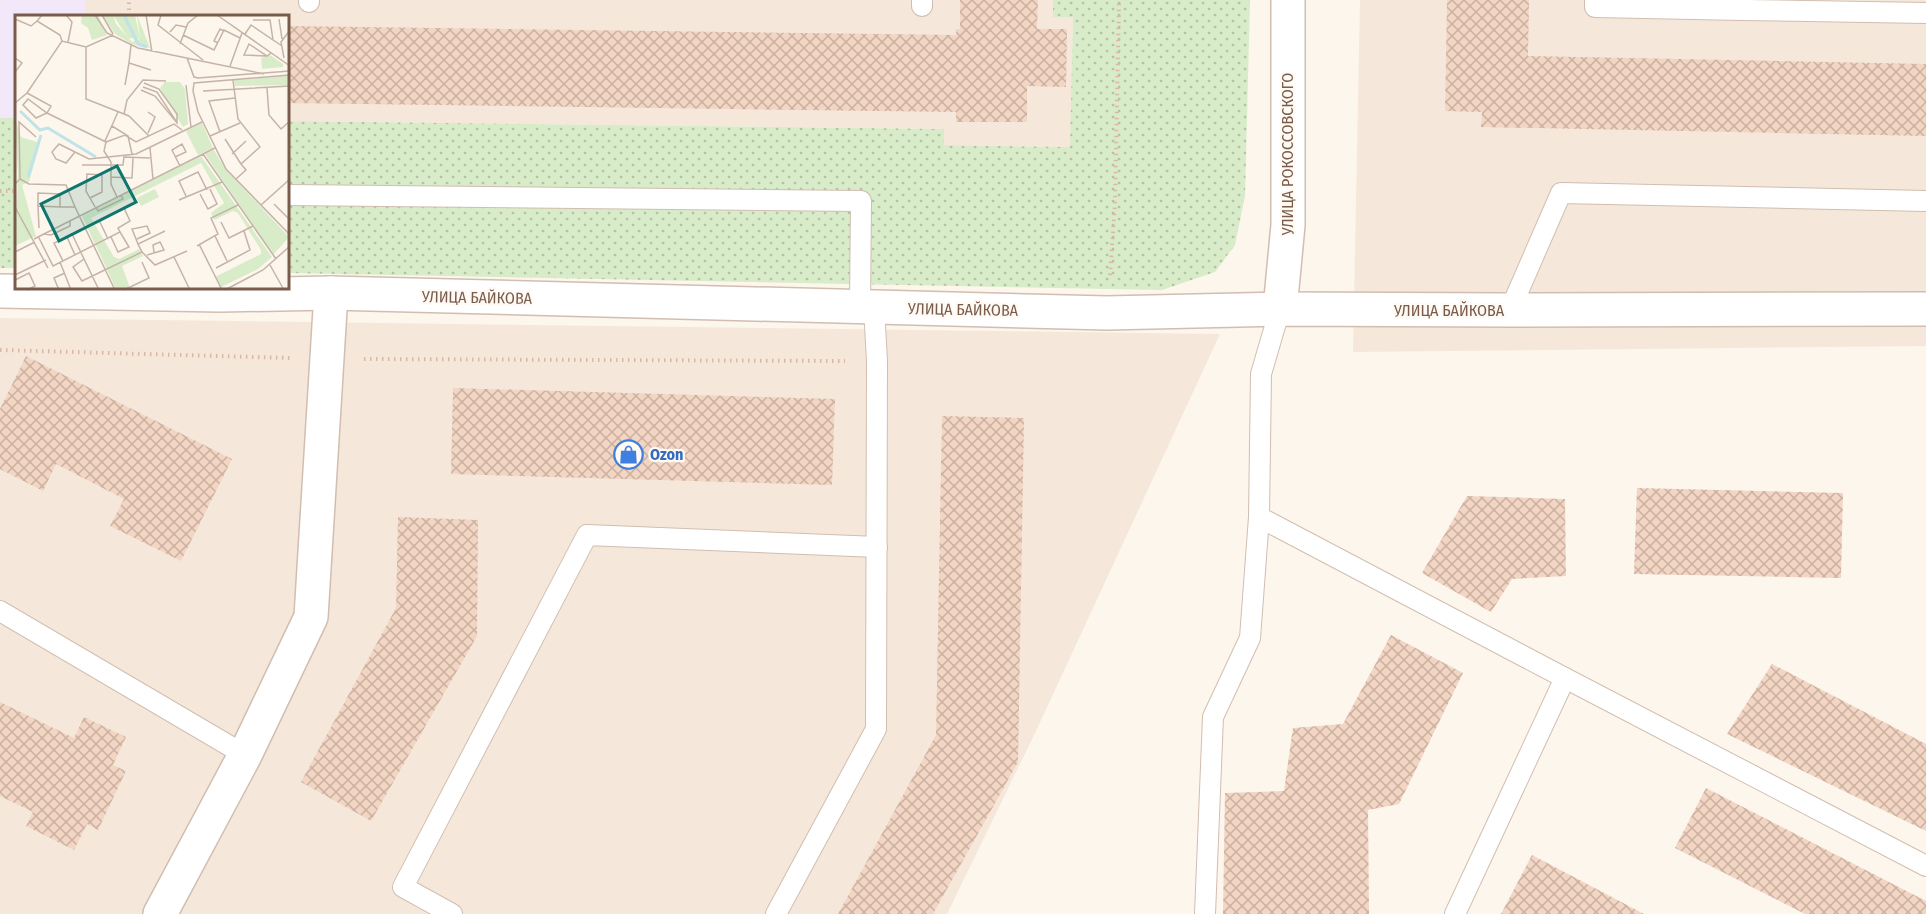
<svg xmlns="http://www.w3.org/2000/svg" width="1926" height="914" viewBox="0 0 1926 914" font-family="'Fira Sans Condensed',sans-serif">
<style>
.residential{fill:#f5e8da}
.education{fill:#f3e8fa}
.grass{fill:url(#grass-dots)}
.building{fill:url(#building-cross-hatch)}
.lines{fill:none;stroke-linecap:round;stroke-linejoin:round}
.service-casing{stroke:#d1beb0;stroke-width:22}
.minor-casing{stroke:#d1beb0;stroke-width:36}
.path{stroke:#d9b8a5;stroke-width:4;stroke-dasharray:1.5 4.5;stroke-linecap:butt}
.service{stroke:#fff;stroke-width:20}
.minor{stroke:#fff;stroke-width:33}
.labels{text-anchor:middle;stroke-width:4.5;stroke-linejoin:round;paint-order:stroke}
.street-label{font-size:16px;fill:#7a5c4d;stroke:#fffaf3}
.shop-label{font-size:16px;font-weight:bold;fill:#366cbe;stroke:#fffaf3;text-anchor:start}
.inset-river{fill:none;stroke:#bfe3e8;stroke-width:3}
.inset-road{fill:none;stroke:#c5b3a7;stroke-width:1.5}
.view{fill:#0f766e;fill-opacity:0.15;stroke:#0f766e;stroke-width:3}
.inset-edge{fill:none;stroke:#7a5c4d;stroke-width:3}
</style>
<defs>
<pattern id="grass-dots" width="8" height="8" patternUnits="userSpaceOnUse" patternTransform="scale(1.5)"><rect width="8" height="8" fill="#d8ecc9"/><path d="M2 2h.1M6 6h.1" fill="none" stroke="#b4c2a5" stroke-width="1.8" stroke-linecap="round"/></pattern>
<pattern id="building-cross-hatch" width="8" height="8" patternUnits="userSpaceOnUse" patternTransform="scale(1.5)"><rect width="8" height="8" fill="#f3d5c3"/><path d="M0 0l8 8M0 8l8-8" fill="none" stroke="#cab0a1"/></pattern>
</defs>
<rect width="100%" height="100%" fill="#fdf6ec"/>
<g class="residential">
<polygon points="0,0 1053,0 1053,17 1073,17 1071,147 943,145 944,129 288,121 288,16 16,16"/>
<polygon points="1360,0 1926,0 1926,346 1353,352"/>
<polygon points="0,318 1220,334 1036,731 947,914 0,914"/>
</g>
<polygon class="education" points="0,0 85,0 85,16 16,16 16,131 0,131"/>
<g class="grass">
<polygon points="1053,0 1250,0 1245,196 1235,245 1215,272 1162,290 288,273 288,121 944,129 944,145 1070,147 1073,17 1053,17"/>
<rect x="0" y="118" width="16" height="150"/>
</g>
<g class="building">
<polygon points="960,0 1038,0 1037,29 1067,29 1066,87 1027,86 1027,122 956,122 956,112 288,103 288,26 956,35 956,29 960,29"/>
<polygon points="1447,0 1529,0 1528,56 1926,64 1926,136 1481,127 1482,112 1445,111"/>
<polygon points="26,356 232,459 181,561 110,526 124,499 56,464 43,491 0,469 0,409"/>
<polygon points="453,388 835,399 832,485 451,474"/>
<polygon points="942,416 1024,418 1018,762 933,914 838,914 936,735"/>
<polygon points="1637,488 1843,493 1841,578 1634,574"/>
<polygon points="1467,496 1565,499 1566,576 1512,579 1491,612 1422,573"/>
<polygon points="398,517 478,520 477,636 371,821 301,782 396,608"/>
<polygon points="1391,635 1463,673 1399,804 1368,810 1369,914 1223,914 1225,793 1284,791 1293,728 1343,724"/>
<polygon points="1772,664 1926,744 1926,831 1727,734"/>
<polygon points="0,702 74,738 84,717 126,737 113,765 126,771 98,830 87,824 74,850 26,826 33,812 0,796"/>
<polygon points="1706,788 1926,901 1926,914 1805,914 1675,848"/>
<polygon points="1532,855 1644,914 1501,914"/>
</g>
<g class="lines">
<defs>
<g id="service">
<polyline points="1595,0 1595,7 1742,10 1743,0"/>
<polyline points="309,2 309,0"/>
<polyline points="922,6 922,0"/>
<polyline points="1742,10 1926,13"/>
<polyline points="288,195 861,201 860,306"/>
<polyline points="1280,309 1261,374 1259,517 1565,678"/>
<polyline points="1510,310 1561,193 1926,201"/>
<polyline points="0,611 245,755"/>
<polyline points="452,914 403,887 587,535 877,547"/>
<polyline points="776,914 876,729 877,361 874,307"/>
<polyline points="1205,914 1213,717 1250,638 1259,517"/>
<polyline points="1455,914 1565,678 1926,866"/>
</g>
<g id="minor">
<polyline points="0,291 220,295 331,293 1107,313 1280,309 1510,310 1926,309"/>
<polyline points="1280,309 1288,225 1288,0"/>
<polyline points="160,914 245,755 311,617 331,293"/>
</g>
</defs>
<use href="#service" class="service-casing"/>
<use href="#minor" class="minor-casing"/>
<g class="path">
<polyline points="129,16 129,0"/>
<polyline points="0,191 16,191"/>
<polyline points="1110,275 1115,204 1119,0"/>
<polyline points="0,350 290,358"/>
<polyline points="364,359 845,361"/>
</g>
<use href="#service" class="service"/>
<use href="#minor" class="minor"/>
</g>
<defs>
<symbol id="shop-ring" viewBox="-11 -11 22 22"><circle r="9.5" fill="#fffaf3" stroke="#3f7fe0" stroke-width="1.5"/><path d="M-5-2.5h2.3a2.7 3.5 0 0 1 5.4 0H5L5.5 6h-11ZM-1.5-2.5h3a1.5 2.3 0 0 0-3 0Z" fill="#3f7fe0"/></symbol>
</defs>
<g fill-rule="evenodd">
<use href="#shop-ring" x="612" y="438" width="33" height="33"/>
</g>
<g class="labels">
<g class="street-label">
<text transform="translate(1287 154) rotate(-90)" y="6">УЛИЦА РОКОССОВСКОГО</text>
<text transform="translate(477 297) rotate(1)" y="6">УЛИЦА БАЙКОВА</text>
<text transform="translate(963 309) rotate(1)" y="6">УЛИЦА БАЙКОВА</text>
<text x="1449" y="316">УЛИЦА БАЙКОВА</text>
</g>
<g class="shop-label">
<text x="650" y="460">Ozon</text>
</g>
</g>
<g transform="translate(15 15)">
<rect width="274" height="274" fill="#fdf6ec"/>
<path d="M 67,0 L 83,0 L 92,20 L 77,25 L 73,13 L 66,8 ZM 88,0 L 98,0 L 101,9 L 117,27 L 125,24 L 122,0 L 135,33 L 117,29 L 100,19 ZM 255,40 L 268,49 L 268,52 L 247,54 L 246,43 ZM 274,61 L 274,70 L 220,71 L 219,65 ZM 150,67 L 165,67 L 170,74 L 173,109 L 168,112 L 145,73 ZM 0,103 L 6,122 L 25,128 L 14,167 L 7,170 L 21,221 L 0,231 L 3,160 ZM 187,108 L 198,133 L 183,140 L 171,116 ZM 186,141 L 257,242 L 243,254 L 202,274 L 206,272 L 200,262 L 246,239 L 246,235 L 223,198 L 218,196 L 199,205 L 196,198 L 209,188 L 186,148 L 76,203 L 99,242 L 104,244 L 124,234 L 128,241 L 107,251 L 115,273 L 101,274 L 67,201 Z" fill="#d8ecc9"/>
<path d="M 199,135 L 211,155 L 274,222 L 258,240 L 190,139 Z" fill="#d8ecc9"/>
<path d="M 98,0 L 120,0 L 125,24 L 113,23 Z" fill="#d8ecc9"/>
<path d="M 140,174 L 144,182 L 126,191 L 122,183 Z" fill="#d8ecc9"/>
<path class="inset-river" d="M 109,0 L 123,29 L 132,32M 5,96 L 25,115 L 33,113 L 81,142M 13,162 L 26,120"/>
<path class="inset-road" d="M 27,0 L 22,6 L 45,20 L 47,26M 51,0 L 57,7 L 53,27M 80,0 L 92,18 L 123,33 L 249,59M 87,0 L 98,19M 131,0 L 137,37M 146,0 L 143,10 L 188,45M 202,0 L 275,51M 0,4 L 16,11 L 22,6M 264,4 L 267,24M 238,5 L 255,5 L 258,25M 155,17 L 161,10 L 171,12M 230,19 L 236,10 L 267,31M 168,20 L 199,35 L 209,15 L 225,23M 203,28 L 199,26 L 205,14 L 209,16M 165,29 L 173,8 L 183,0M 116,30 L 114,48 L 136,55M 71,32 L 71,84 L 114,101 L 134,121M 251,41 L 229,40 L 234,29 L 252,41 L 256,38M 0,43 L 7,48 L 0,57M 172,43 L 179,62 L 183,63 L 275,56M 269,43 L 266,27 L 275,15M 215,51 L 227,18M 275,60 L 179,68 L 178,76 L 183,97 L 211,154 L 275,220M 218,65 L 223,104 L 245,132 L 226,149 L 231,155 L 221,164M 110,70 L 114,48M 171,70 L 176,112M 128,72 L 142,77 L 161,106M 252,73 L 254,100 L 266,114 L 275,106M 126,75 L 140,81 L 162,108 L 162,99 L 144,74 L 129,68M 188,76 L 275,71M 12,78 L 36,91 L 32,98 L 21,103 L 8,90 L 13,84 L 32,98 L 91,127M 0,88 L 12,78 L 47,26 L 71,32 L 98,20M 109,99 L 112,85 L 128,65 L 151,66M 97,111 L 113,121 L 117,139M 205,117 L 194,86 L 220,83M 133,118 L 140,102 L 133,97M 195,121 L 225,108M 210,124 L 226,149M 90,126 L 103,97M 91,127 L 110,120 L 121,127 L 159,109 L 167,115M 91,127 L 89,136 L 96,147 L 96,169 L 102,182M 135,133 L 138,164M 60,137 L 51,148 L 41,144 L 37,137 L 44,129 L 74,144 L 121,139 L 187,107M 188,139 L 261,244M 217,139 L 231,126M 160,142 L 171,137 L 167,129 L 157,135 L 165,151M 67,150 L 108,150 L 109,142 L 135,143M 96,162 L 117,163 L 118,143M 5,164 L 14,169 L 51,170 L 60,192M 0,169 L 5,164 L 4,107 L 21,122M 185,179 L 193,194 L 202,189 L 195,174M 171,181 L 164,166 L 183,157 L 192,175M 75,183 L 87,177 L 87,160 L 72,159 L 71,176 L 79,190 L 80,192M 164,185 L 207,167M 259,189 L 275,205M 246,190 L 275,164M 23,191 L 23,178 L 45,179 L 45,192 L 23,191 L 24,213M 0,192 L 33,253M 45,192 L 60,192 L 100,275M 81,192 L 83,196 L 108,184 L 106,180M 84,205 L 93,224M 206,207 L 214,223 L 238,211M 29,219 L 36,220 L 55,211 L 55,205M 23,221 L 38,251 L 105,217 L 103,213 L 115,206 L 109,193M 200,221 L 212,246M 96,222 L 103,237 L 114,232 L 105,217M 19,224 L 200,133M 122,224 L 135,218 L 132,211 L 117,214 L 123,229M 184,229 L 207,275M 182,231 L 203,219 L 196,203 L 223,190M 0,237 L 20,227M 127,237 L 140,250 L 172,236M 60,240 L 52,222 L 57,219 L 84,275M 132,240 L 149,235 L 145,227 L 138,230 L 139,237M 159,242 L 175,275M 69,244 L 58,252 L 67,266 L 127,237 L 123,229 L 150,216M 48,246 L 39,228 L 52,222M 45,247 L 56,275M 255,250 L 269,275M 201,253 L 235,235 L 229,216M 0,260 L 31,245M 0,265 L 14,258 L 20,271 L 12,275M 44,275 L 39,263 L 50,258M 109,275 L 134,263 L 127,247M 210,275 L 248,255 L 275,231"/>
<path class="view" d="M 102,151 L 121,187 L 44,226 L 26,189 Z"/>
<rect width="274" height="274" class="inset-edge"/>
</g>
</svg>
